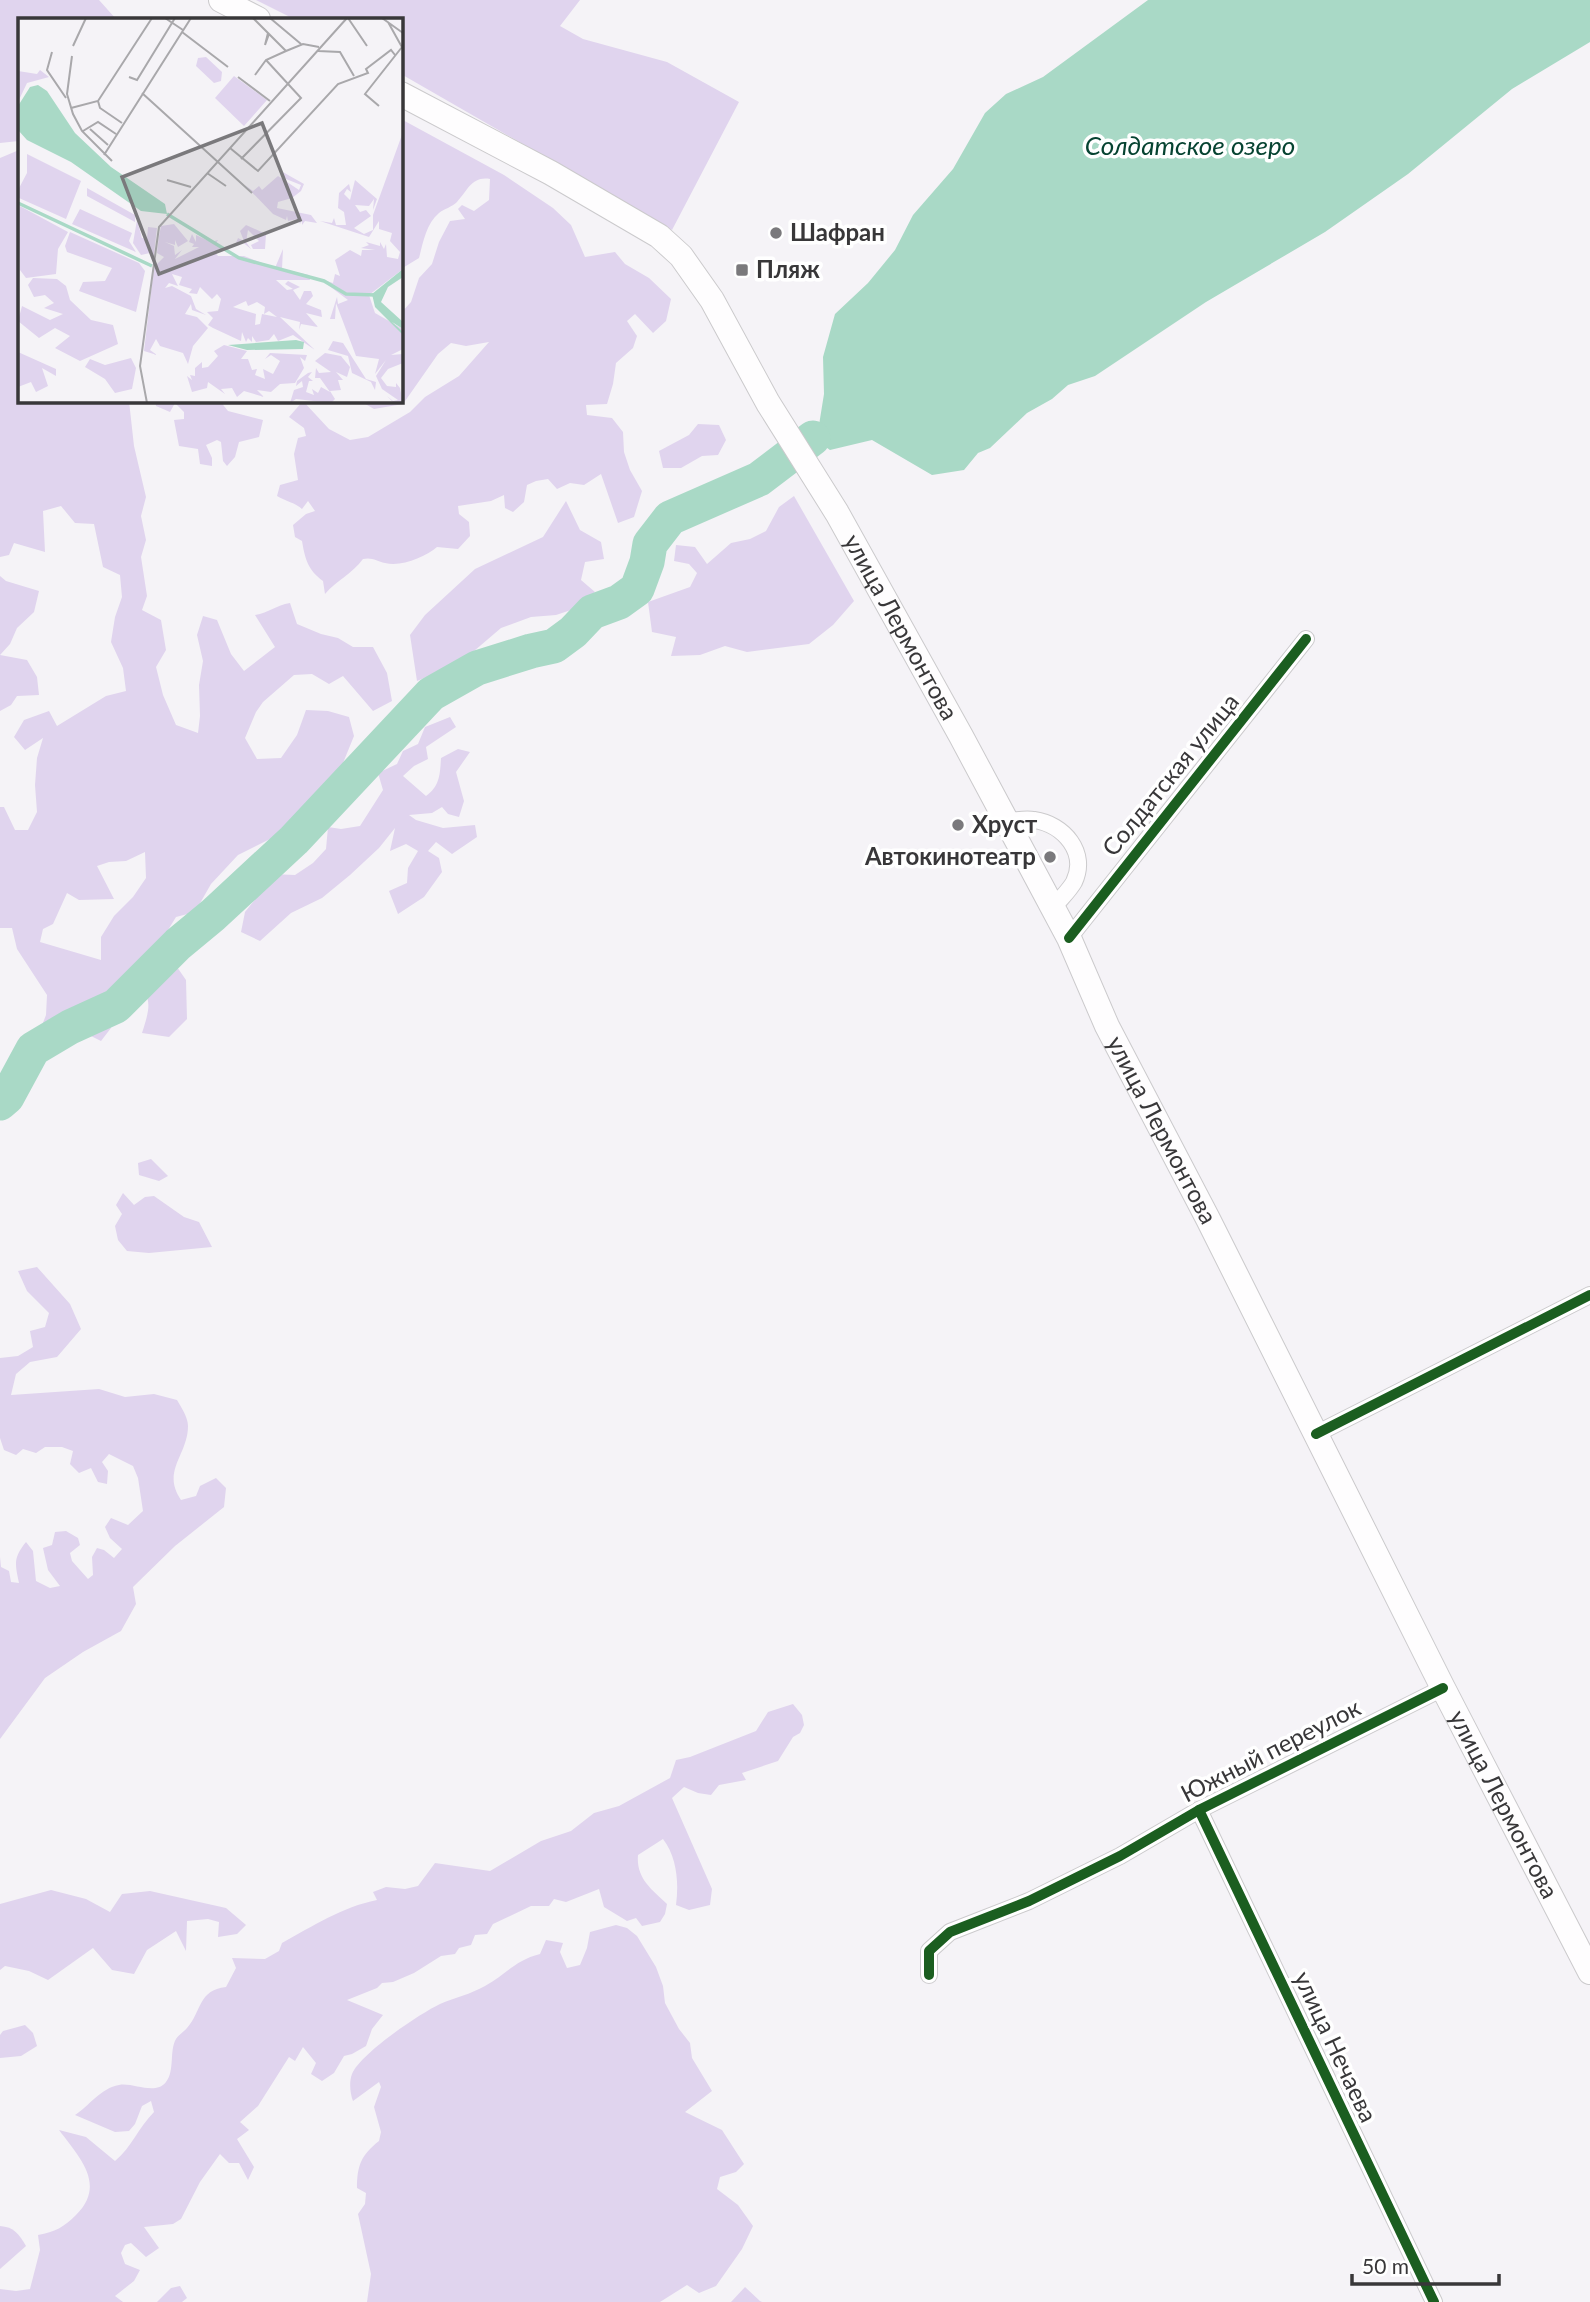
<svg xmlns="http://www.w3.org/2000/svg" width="1590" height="2302" viewBox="0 0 1590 2302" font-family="Lato,sans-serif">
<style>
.green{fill:#e0d4ee;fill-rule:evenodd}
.water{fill:#a9d9c6}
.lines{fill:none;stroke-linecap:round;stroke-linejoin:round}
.river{stroke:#a9d9c6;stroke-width:35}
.street-casing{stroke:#cbcacc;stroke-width:18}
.primary-casing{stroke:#cbcacc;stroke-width:26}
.street{stroke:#fefdfe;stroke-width:16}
.primary{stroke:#fefdfe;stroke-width:24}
.cycleway-casing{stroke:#fff;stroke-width:15}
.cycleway{stroke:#1b5e20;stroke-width:10}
.poi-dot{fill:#7a797c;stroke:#fff;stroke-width:2.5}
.labels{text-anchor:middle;stroke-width:7;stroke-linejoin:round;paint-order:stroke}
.poi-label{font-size:24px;font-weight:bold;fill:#383739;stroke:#fff;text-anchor:start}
.street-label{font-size:24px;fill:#383739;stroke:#fff}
.water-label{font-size:26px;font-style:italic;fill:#064331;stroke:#fff}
.inset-river{fill:none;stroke:#a9d9c6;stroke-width:3.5}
.inset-road{fill:none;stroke:#a9a8ab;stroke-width:2}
.view{fill:#7a797c;fill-opacity:0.15;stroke:#7a797c;stroke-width:3.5}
.inset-edge{fill:none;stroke:#383739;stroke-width:3.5}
</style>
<rect width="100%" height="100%" fill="#f5f3f7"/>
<g class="green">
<polygon points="0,0 99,0 116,19 19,19 19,141 0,143"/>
<polygon points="256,0 580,0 560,26 583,39 667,62 739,102 672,230 401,74 401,19 294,19"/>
<path d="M 401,119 L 504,175 L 553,208 L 571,225 L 585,257 L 615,252 L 625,264 L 649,278 L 671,299 L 666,321 L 653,333 L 635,314 L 627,321 L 637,336 L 633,348 L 616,363 L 613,384 L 607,404 L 586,405 L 587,415 L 612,418 L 623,432 L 624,452 L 630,470 L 642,491 L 634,517 L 618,523 L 601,474 L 584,485 L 570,483 L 557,489 L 548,479 L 536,481 L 527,485 L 524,502 L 513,512 L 505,508 L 504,495 L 491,501 L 458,506 L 459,514 L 469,522 L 470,536 L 458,549 L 437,547 C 425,557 402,567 385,563 C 377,561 372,557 363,559 C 352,574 337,580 325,594 L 323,581 C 308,570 305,559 302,541 L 295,537 L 293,525 L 306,514 L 315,511 L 308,501 L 302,509 C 296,503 285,501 277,496 L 280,485 L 298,480 L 294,454 L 298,438 L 306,436 L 304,428 L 289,417 L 303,401 L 329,429 L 350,440 L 368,437 L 410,412 L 425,397 L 459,376 L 489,342 L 466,346 L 451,343 L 438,354 L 403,404 L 374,409 L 360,401 L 401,401 L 401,313 L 411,302 L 419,278 L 432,264 L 439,242 L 450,221 L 465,219 L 458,209 L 462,205 L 474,211 L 489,200 L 490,179 C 472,176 468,190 457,202 C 452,207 444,209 439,213 C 426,224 423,243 419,258 L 401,269 Z"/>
<path d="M 19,150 L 19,401 L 129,401 L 134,446 L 146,497 L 141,516 L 146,540 L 141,557 L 147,596 L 142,610 L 161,620 L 166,650 L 156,667 L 163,695 L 176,725 L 198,733 L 200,716 L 199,685 L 203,661 L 197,635 L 203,616 L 217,620 L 231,654 L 244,671 L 275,647 L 255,615 C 269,613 276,605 290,603 L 297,624 L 321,634 L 338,638 L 353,647 L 373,647 L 387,673 L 392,701 L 373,711 L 343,676 L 329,684 L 312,674 L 294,675 L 263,702 L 256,712 L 245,738 L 257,759 L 281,758 L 297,735 L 306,710 L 328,711 L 349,717 L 354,736 L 343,763 L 326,782 L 301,815 L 270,839 L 238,855 L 211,884 L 195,912 L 176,917 L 168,930 L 190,954 L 177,967 L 186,980 L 187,1019 L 169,1037 L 142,1033 C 151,1005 152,999 135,975 L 120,993 L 103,1007 L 111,1028 L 101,1041 L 79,1030 L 57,1042 L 25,1044 L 39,1033 L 46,1015 L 47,995 L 17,949 L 12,928 L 0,928 L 0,807 L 4,807 L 15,830 L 28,830 L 37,812 L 35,785 L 37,758 L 43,738 L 25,750 L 14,737 L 24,720 L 49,711 L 57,726 L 106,696 L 126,691 L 123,668 L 111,642 L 115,617 L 122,597 L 120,575 L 103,567 L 94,524 L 75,523 L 61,506 L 43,511 L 45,552 L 14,543 L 9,555 L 0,557 L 0,158 ZM 145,852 L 146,878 L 133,897 L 114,916 L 101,937 L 101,960 L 40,942 L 43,929 L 53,924 L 67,893 L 79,900 L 114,899 L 97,866 L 109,862 L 126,861 Z"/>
<polygon points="155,401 220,401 228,411 263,420 259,437 239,442 235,457 227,466 223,461 221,442 217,440 206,445 212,458 212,466 200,464 198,449 179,446 174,420 184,419 184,412 175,403 170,412 156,406"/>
<polygon points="698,424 719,425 726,440 718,455 702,456 681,468 663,468 659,451 689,435"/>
<polygon points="794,496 854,601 833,625 809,644 747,652 725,646 700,655 671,656 676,637 652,632 648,602 690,587 697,573 689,564 674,561 676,545 695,547 707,564 731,543 750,539 766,531 779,507"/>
<polygon points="566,501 580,530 601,542 604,559 585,562 581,580 595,592 577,608 556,615 531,617 501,628 460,663 417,681 410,635 425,615 475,569 543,537"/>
<polygon points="0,576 6,581 39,591 34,612 17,628 10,644 0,655 27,660 37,677 39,695 17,696 11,705 0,711"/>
<path d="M 450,717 L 456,727 L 426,747 L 428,759 L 414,766 L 403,776 L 426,796 C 440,786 440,774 441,758 L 458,749 L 470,752 L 456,772 L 464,801 L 459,817 L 448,814 L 442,807 L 432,813 L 409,815 L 416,820 L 443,828 L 475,825 L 477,837 L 452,854 L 436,842 L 428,851 L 439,858 L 442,872 L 424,897 L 398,914 L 389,891 L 407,883 L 408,868 L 418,851 L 406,844 L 390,851 L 395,828 L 379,848 L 350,875 L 322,898 L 291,913 L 260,941 L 241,932 L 245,912 L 261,892 L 271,874 L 295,875 L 313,863 L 326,849 L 328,827 L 341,829 L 360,826 L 383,790 L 378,773 L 397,764 L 403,751 L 418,744 L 425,727 Z"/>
<polygon points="151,1159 168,1176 159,1181 139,1175 138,1163"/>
<polygon points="123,1193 134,1205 145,1197 154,1196 184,1217 199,1222 212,1247 149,1253 127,1251 118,1240 115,1226 122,1214 116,1205"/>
<path d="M 37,1267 L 70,1304 L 81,1329 L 57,1357 L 30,1362 L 16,1374 L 11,1395 L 99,1389 L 125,1397 L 154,1394 L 177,1400 C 181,1407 188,1417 188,1426 C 188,1455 161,1471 181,1500 L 196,1496 L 200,1486 L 216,1478 L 226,1488 L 224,1507 L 175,1546 L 133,1587 L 136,1604 L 121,1631 L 83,1652 L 45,1678 L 0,1739 L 0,1557 L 1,1567 L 9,1571 L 11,1582 L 19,1583 C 15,1564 13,1558 26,1542 L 33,1551 L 36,1581 L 50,1588 L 60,1586 L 48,1570 L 43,1548 L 52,1545 L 55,1532 L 66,1531 L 78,1538 L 80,1545 L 70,1553 L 72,1561 L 88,1579 L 93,1575 L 92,1557 L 97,1548 L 104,1550 L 114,1558 L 122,1549 L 110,1538 L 105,1527 L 111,1518 L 128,1525 L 143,1511 L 138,1478 L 133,1466 L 109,1454 L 102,1462 L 108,1471 L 107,1484 L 98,1482 L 91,1468 L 79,1473 L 70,1464 L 73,1451 L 62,1447 L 45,1447 L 36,1453 L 23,1449 L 16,1455 L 4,1450 L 0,1438 L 0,1358 L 18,1356 L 33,1347 L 30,1331 L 45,1327 L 49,1313 L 27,1291 L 18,1271 Z"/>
<path d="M 793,1704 L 802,1715 L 804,1725 L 800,1733 L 793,1737 L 778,1761 L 742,1773 L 746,1780 L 719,1785 L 711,1795 L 698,1793 L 684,1787 L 672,1798 L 712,1889 L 710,1905 L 689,1910 L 676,1905 C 679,1883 677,1857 663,1839 L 638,1855 C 636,1878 651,1889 667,1904 L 665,1914 L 660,1922 L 642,1926 L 636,1918 L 627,1921 L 604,1907 L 599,1889 L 566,1902 L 554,1899 L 549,1906 L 531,1906 L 493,1924 L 487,1934 L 475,1935 L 471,1945 L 459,1948 L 455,1954 L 441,1956 L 414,1973 L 393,1982 L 382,1983 L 377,1988 L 347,2000 L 383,2015 L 372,2029 L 366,2046 L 352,2054 L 344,2056 L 334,2073 L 322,2081 L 311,2074 L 316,2063 L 303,2047 L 295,2061 L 289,2057 L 258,2106 L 240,2122 L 249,2130 L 237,2139 L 254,2167 L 248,2180 L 239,2163 L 229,2163 L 220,2154 L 200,2182 L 181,2219 L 173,2224 L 144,2227 L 159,2248 L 146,2257 L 131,2243 L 125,2245 L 121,2253 L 125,2264 L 140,2270 L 134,2281 L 115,2296 L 123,2302 L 0,2302 L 0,2289 L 16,2291 L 30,2289 L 40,2250 L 38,2235 C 55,2232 64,2227 76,2215 C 107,2184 79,2157 59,2130 L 86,2137 L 115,2161 C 132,2147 138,2128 154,2112 L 151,2101 L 142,2106 L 135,2124 L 129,2131 L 115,2132 L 75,2115 C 89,2106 101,2088 119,2085 C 133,2082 155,2096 166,2082 C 175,2071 169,2051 176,2039 C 178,2035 184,2032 187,2028 C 202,2011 198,1990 226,1987 L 236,1968 L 232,1958 L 265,1959 L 279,1951 L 282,1943 C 313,1926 342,1907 377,1900 L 373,1892 L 386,1887 L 405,1889 L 418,1886 L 435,1863 L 490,1871 L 541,1841 L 571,1831 L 594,1813 L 619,1806 L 670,1778 L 676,1760 L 690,1757 L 756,1731 L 768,1712 Z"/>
<polygon points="51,1890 86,1899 110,1912 122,1894 150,1891 226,1908 246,1925 237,1934 218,1937 219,1922 208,1919 187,1921 186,1951 176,1931 147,1950 134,1974 112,1970 93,1948 48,1980 29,1971 5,1966 0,1970 0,1904"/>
<path d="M 616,1925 L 627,1928 L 637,1936 L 656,1967 L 663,1986 L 665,2003 L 679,2029 L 690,2043 L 692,2058 L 712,2091 L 685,2112 L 722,2130 L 744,2164 L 736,2172 L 720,2177 L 717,2189 L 738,2205 L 753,2226 L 742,2249 L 716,2286 L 699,2293 L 687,2285 L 660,2302 L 367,2302 L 371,2274 L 358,2214 L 365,2204 L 366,2193 L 357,2188 C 357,2166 361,2155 379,2141 L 381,2132 L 374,2107 L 381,2087 L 379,2082 L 353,2101 C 350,2093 349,2082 352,2074 C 360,2054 419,2014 440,2004 C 454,1998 471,1994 485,1986 C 506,1975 515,1960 540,1954 L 546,1940 L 563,1943 L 560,1952 L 567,1968 L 580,1965 L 587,1948 L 590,1932 Z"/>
<polygon points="25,2025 33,2033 37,2046 21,2056 0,2058 0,2035 3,2031"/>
<path d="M 0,2226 C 14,2227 19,2234 26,2246 L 0,2269 Z"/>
<polygon points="180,2286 187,2298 182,2302 157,2302 171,2288"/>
<polygon points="745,2287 760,2301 762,2302 731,2302"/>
</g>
<polygon class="water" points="1148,0 1590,0 1590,42 1512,89 1408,174 1325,232 1206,302 1095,376 1068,385 1052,399 1027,413 990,448 978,453 964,470 932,475 872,440 830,450 813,438 819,425 824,394 823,357 835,314 868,283 895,250 913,215 953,169 985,113 1006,94 1043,77"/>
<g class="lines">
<polyline class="river" points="0,1103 7,1097 33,1049 70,1027 116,1006 178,944 213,915 294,840 431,694 477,668 531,651 554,646 573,632 592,612 619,602 637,589 647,562 650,544 670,518 759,479 813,438"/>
<defs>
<g id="street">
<path d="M 1007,821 C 1015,821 1025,818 1034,820 C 1064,824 1088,853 1074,882 C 1069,891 1059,900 1053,908"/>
<polyline points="1069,938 1306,639"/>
<polyline points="1316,1434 1590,1295"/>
<polyline points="1199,1810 1434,2302"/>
<polyline points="929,1975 929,1951 950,1932 1029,1901 1120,1856 1199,1810 1443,1688"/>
</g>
<g id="primary">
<polyline points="221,0 258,19"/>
<path id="s1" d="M 401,94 L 551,173 L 659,236 L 681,256 L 712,300 L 768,403 L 837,513 L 961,736 L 1069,938 L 1107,1026 L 1208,1219 L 1443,1688 L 1590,1972"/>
</g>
</defs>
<use href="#street" class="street-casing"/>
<use href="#primary" class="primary-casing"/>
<use href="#street" class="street"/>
<use href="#primary" class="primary"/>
<defs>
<g id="cycleway">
<polyline points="1069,938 1306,639"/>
<polyline points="1316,1434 1590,1295"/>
<polyline points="1199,1810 1434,2302"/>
<polyline points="929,1975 929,1951 950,1932 1029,1901 1120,1856 1199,1810 1443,1688"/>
</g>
</defs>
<use href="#cycleway" class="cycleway-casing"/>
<use href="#cycleway" class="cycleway"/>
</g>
<g class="poi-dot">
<circle cx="776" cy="233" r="7"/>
<rect x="735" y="263" width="14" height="14" rx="3.5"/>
<circle cx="958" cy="825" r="7"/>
<circle cx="1050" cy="857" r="7"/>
</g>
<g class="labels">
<g class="poi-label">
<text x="790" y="241">Шафран</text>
<text x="756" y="278">Пляж</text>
<text x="972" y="833">Хруст</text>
<text x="1036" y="865" text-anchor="end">Автокинотеатр</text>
</g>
<g class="street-label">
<text dy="8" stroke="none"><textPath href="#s1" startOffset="756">улица Лермонтова</textPath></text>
<text transform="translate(1171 775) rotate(-51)" y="8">Солдатская улица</text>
<text dy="8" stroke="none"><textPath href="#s1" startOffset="1323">улица Лермонтова</textPath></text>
<text transform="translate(1271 1751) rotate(-27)" y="8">Южный переулок</text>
<text dy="8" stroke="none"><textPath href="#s1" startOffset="2079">улица Лермонтова</textPath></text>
<text transform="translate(1335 2047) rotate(65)" y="8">улица Нечаева</text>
</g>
<g class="water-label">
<text x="1190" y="155">Солдатское озеро</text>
</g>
</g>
<g transform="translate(18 18)">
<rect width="385" height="385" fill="#f5f3f7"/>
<path d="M 188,39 L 204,54 L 203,63 L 196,65 L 178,48 L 180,40 ZM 22,52 L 31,59 L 9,65 L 0,84 L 0,53 L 19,56 ZM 216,58 L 249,82 L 226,108 L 197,80 ZM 385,114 L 385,251 L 351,277 L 357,295 L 385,311 L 385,331 L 373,337 L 385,336 L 385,345 L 370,351 L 363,360 L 369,368 L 378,369 L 378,365 L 382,370 L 385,385 L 376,385 L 369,378 L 375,383 L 380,382 L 364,371 L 358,358 L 368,342 L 357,356 L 361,341 L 338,338 L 318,285 L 317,301 L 312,301 L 319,279 L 320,286 L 330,282 L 302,261 L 315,265 L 317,256 L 322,258 L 317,242 L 332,232 L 343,238 L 344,232 L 357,232 L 343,230 L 351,227 L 348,224 L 362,228 L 362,224 L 366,231 L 368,226 L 369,239 L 380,241 L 382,234 L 372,223 L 374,215 L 361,211 L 361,203 L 351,219 L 302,203 L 314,205 L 316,200 L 318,207 L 328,207 L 326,194 L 320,190 L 321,175 L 331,166 L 333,174 L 329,171 L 326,176 L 332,182 L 337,162 L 359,181 L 355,192 L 356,181 L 351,188 L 337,187 L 342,194 L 348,192 L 353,198 L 336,210 L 346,216 L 355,212 L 355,197 ZM 9,136 L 63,163 L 48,201 L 1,180 L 0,172 L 9,155 ZM 263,153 L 286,166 L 283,173 L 274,180 L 260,184 L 259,190 L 293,197 L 299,205 L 287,203 L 284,207 L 284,202 L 282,206 L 280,201 L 270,203 L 269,198 L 268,202 L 255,196 L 227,167 L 235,173 L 241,168 L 244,172 L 260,158 L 281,172 L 283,167 L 268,161 ZM 69,170 L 117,197 L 117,204 L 69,178 ZM 0,187 L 50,214 L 40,231 L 38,256 L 8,260 L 2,252 ZM 62,191 L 114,215 L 111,223 L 118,234 L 54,206 ZM 119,202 L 124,220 L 129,221 L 130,209 L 139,210 L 135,244 L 132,235 L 123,237 L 115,225 ZM 156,206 L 170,223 L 160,229 L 157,222 L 157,227 L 147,224 L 156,228 L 157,237 L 164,232 L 157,241 L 181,229 L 174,229 L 176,226 L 171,224 L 174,216 L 178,224 L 178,217 L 193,224 L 200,222 L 198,225 L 204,230 L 197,234 L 200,238 L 226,238 L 257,250 L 265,231 L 264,251 L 291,257 L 292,262 L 258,262 L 269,272 L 275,271 L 267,266 L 270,263 L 282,269 L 275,272 L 282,282 L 286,273 L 293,273 L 295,278 L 288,286 L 303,292 L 304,299 L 288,295 L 300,309 L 283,306 L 281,312 L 282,304 L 262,299 L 297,332 L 275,317 L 260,323 L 256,316 L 251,322 L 238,324 L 234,318 L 234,324 L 230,320 L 228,324 L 224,314 L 223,323 L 195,310 L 190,307 L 195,300 L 189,294 L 200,293 L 203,281 L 199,276 L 194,281 L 182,269 L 179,276 L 171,275 L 174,271 L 161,267 L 164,259 L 154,256 L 160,268 L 151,265 L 147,270 L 154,268 L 173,278 L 178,291 L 188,297 L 174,292 L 173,286 L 167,296 L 179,299 L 190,310 L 175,328 L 170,346 L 165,335 L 142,328 L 138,321 L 132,332 L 139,337 L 126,333 L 136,249 L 146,239 L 139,235 L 141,218 L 143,208 ZM 228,283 L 230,288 L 239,284 L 247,289 L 246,296 L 251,293 L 259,299 L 244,296 L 242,306 L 237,307 L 238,296 L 215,289 ZM 228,207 L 248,216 L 247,231 L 235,231 L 233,227 L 241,223 L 230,212 L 228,224 L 233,231 L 223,223 L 218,225 L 220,220 L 226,223 L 222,213 ZM 52,214 L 121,245 L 127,253 L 118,294 L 61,273 L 65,264 L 87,263 L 94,250 L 49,234 L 47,228 ZM 15,260 L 39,261 L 48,268 L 52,282 L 73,302 L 95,307 L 100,326 L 62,343 L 37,330 L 52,318 L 37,310 L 21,320 L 0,303 L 4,288 L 32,302 L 45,296 L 26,290 L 36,285 L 27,277 L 16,279 L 10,267 ZM 315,323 L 325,325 L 348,361 L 358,364 L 357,372 L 353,364 L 334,355 L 330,338 L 310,332 ZM 206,327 L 229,333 L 223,341 L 230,341 L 234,352 L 239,351 L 237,357 L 247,361 L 245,351 L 255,356 L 262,343 L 253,337 L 247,341 L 252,335 L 289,337 L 287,343 L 282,339 L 286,350 L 277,365 L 262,366 L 253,374 L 239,372 L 246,379 L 226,373 L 219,379 L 214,370 L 203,371 L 207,376 L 190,364 L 189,370 L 174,374 L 169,358 L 174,362 L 172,357 L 177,358 L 177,350 L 184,344 L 184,350 L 190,349 L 200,338 L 196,333 ZM 0,334 L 38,351 L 38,358 L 24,350 L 30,368 L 18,374 L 13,364 L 0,369 ZM 307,335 L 323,338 L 332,349 L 329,359 L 318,354 L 325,362 L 320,362 L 323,372 L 312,373 L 317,381 L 313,385 L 278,381 L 272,385 L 276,372 L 285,369 L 284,363 L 278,368 L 279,363 L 290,355 L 294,354 L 290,359 L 295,363 L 291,363 L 288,374 L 296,377 L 294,371 L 300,375 L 303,369 L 312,374 L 302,360 L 297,360 L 298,350 L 301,355 L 313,354 L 297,343 ZM 113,340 L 118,350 L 114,371 L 97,375 L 87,361 L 67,349 L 72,341 L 87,347 Z" fill="#e0d4ee" fill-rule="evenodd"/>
<path d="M 20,67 L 29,73 L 57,115 L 93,149 L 147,186 L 149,196 L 123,193 L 53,144 L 9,122 L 0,112 L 0,88 L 12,69 ZM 385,251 L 385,259 L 370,269 L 363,284 L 385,304 L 385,311 L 374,304 L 385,314 L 385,317 L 357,289 L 354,276 ZM 278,322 L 286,324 L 285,331 L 229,332 L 210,327 Z" fill="#a9d9c6"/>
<path class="inset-river" d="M 0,185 L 134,248M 149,196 L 221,240 L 306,263 L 328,276 L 358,277"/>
<path class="inset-road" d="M 147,0 L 165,12M 235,0 L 268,33M 252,0 L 283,26M 330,0 L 349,28M 364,0 L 385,15M 370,4 L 385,31M 164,14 L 210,49M 250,15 L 247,27 L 251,16M 55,28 L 68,0M 300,33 L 322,34 L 336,58M 34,34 L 29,52 L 48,80M 54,38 L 49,76 L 55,96 L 64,113 L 94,143M 237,57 L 248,42 L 268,33 L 285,26 L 301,29M 111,59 L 119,62 L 157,0M 220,59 L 252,83M 124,75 L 234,175M 80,83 L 82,90 L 104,105M 361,88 L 347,76 L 384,29M 53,90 L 80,83 L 134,0M 72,111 L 90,127M 65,113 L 80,104 L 98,116M 212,130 L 240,153 L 320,66 L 350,55 L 348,51 L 373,32 L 377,37M 86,137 L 173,0M 223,141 L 283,80 L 248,42M 189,155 L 208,168M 149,162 L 173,169M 129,385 L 122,348 L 141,209 L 329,0"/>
<path class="view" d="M 244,105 L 282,202 L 141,256 L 104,159 Z"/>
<rect width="385" height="385" class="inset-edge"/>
</g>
<path d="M1352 2274v10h147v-10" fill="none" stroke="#383739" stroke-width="3.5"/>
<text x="1362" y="2274" font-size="21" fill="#383739" stroke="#ffffff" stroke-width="5" paint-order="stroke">50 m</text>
</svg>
